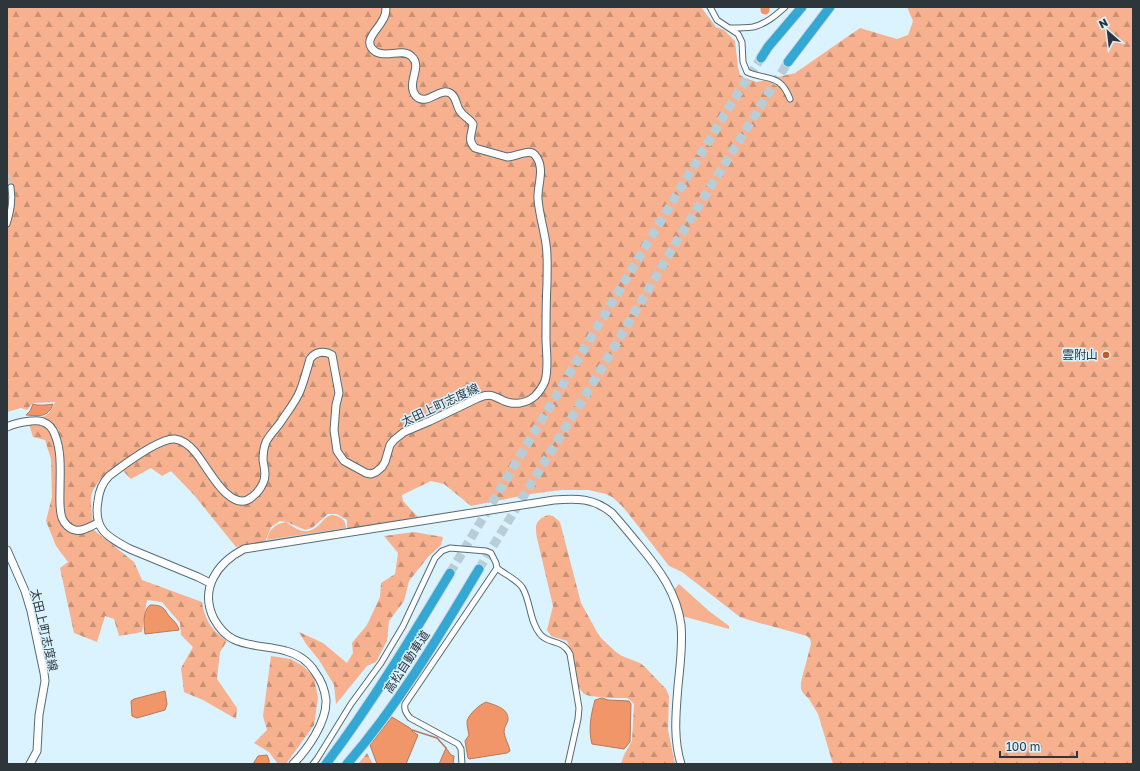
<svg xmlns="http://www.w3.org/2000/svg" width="1140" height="771" viewBox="0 0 1140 771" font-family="'Golos Text','Noto Sans JP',sans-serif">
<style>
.forest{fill:url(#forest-firs)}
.park{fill:#f7b18f}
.water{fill:#f09668;stroke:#b6795a}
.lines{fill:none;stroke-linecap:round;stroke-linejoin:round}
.stream{stroke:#b6795a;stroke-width:1.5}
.river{stroke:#f09668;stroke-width:9}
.street-tunnel{stroke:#b7cdd8;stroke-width:5;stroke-dasharray:5 2.5;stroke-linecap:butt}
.highway-tunnel{stroke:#b7cdd8;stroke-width:9;stroke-dasharray:9 4.5;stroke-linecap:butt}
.street-casing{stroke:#556b75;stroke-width:7}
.secondary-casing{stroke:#556b75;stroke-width:9}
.highway-casing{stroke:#d5d7d8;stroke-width:11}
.street{stroke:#fff;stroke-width:5}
.secondary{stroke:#fff;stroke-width:7}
.highway{stroke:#33a8d5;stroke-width:9}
.poi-dot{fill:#bf5d22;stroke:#daf3ff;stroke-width:1.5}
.labels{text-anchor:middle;stroke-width:3;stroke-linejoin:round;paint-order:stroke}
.poi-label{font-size:12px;fill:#2d363b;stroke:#daf3ff;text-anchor:end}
.street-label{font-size:12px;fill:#2d363b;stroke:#daf3ff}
</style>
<defs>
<pattern id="forest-firs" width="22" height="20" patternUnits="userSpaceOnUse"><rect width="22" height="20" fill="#f7b18f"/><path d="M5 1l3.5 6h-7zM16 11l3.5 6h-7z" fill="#c89176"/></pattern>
</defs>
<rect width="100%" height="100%" fill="#daf3ff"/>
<g class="forest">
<path d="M 7,7 L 701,7 L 716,27 L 724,30 L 735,41 L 738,67 L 740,75 L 745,78 L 757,82 L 795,73 L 860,28 L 897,39 L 908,35 L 913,21 L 907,7 L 1133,7 L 1133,764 L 833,764 L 818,714 L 809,699 L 803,693 L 801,689 L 801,682 L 811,644 C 811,640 810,639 807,636 L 749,620 L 740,617 L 682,572 L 669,566 L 631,517 L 622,506 L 612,497 L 606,494 L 588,490 L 561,490 L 531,494 L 471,506 L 444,484 L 431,481 L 402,495 L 403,501 L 418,517 L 347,529 L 347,520 L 337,514 L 328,514 L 312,528 L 305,530 L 287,522 L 280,521 L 271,527 L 265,542 L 236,547 L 194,495 L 171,471 L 162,476 L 151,468 L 131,479 L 117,465 C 108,473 96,481 92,493 C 89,501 93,521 94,530 L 134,562 L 142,580 L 202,602 C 205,621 212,630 227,641 L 220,652 L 217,679 L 237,708 L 236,719 L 203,700 L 184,692 L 181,668 L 193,647 L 181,635 L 180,623 L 162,602 L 147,600 L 142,632 L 119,636 L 114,619 L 105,616 L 97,642 L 74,633 L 60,568 L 68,562 L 56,546 L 46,521 L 52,497 L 51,459 L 45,440 L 33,437 L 27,418 C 44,417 48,419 55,402 L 34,403 L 32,404 L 27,410 L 21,408 L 7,412 L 7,382 L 9,380 L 7,380 Z"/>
<path d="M 548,515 L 553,516 L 560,522 L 581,603 L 597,632 L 601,638 L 616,652 L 622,656 L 640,663 L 645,667 L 666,689 L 669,696 L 668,730 L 675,764 L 621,764 L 624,755 L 632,741 L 634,704 L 630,700 L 627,698 L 610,698 L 590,696 L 584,694 L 578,687 L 573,655 L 567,641 L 551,636 L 547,630 L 553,606 L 537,538 C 535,525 535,520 548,515 Z"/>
<polygon points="414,532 443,537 441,545 428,557 409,581 404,601 389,621 387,641 376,662 367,666 336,704 334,685 319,660 306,644 299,632 323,643 347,663 353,653 352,643 367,625 380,597 381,583 395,574 398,553 384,536"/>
<polygon points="271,656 291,659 303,666 314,677 318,698 314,725 286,764 278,764 269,752 254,743 267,730 263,716"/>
<polygon points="367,753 373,764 358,764"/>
</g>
<g class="park">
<path d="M 332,515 C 340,516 346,519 346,528 L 267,540 C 269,529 275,524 286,522 C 298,530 307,537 320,524 C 324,520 326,516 332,515 Z"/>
<polygon points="679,584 709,611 729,626 729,629 682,616 673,591"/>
</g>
<g class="water">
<path d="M 33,404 C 37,406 49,405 53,404 C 48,418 39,416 26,415 L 30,411 Z"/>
<path d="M 150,605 C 154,605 160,605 163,608 C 166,610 167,614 169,616 C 174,621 177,623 179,630 L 145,634 C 144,625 142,612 150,605 Z"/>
<polygon points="165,691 167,704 165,710 137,718 132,716 131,701 134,699"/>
<path d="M 602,698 L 608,700 L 629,701 L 631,704 L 630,742 L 624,749 L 592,744 C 588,730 591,714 595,700 Z"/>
<path d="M 486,702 C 494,705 509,708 508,720 C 507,724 504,727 504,732 C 505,739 509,745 510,751 L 507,753 L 469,759 L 468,758 L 465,741 L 469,735 C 468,731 467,726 467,721 C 469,714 479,705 486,702 Z"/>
<polygon points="392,717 410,728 413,732 418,735 406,764 377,764 370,745"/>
<polygon points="446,748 451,755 454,756 453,764 439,764"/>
<polygon points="267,755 269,760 269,764 253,764 258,756"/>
</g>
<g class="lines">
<polyline class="stream" points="412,730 437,738 446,748"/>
<polyline class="river" points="765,10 765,7"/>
<polyline class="street-tunnel" points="7,174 11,187"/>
<g class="highway-tunnel">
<polyline points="479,569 599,373 677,241 788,62"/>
<polyline points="450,573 731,104 761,58"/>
</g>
<defs>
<g id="street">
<path d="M 710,7 L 717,20 L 738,34 L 742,42 L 743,62 L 747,72 C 768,81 780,73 790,99"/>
<path d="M 730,28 C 738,28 745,28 753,27 C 766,24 776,15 785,7"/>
<path d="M 7,224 C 11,211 13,201 11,187"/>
<path d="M 497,568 C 504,574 516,579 522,587 C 531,601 529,621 540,634 C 548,645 562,638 570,654 L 579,708 L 578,719 L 568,764"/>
<path d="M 313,764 L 317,759 L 351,704 L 381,663 L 403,626 L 435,558 L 442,551 L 450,548 L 486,551 L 491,553 L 496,563 L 497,568 L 405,704 C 404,710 406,713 410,718 L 458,744 L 461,749 L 462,764"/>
</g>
<g id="secondary">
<path d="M 7,427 C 15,423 22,422 31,421 C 35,421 39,420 43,422 C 49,424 53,429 55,435 C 62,452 60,473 60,490 C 60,499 59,509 62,518 C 64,523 69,529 75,530 C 82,532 91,526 98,523"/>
<polyline points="7,550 25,591 31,611 44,673 45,681 39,715 37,751 30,764"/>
<path d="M 210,583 L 198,577 L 130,549 C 107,537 93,529 98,501 C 99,491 102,483 109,476 C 122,466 159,438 175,439 C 182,440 190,446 195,452 C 206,464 230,516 252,497 C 256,494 261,488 263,483 C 267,475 264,468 263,460 C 263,454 264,447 266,442 C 270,434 278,427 282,420 C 288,411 296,401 300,391 C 304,381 307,370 310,359 C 315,352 324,350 332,355 L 339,393 L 336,405 L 334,430 L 337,451 L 344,461 L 366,473 L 371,474 L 376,472 L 382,467 L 385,462 L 390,445 L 394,440 L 404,432 L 430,421 L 478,398 C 483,396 488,394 493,396 C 496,397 500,399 504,401 C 514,405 526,404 535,396 C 539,392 543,386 545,381 C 549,367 546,352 546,338 C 546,320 546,302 547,284 C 547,270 548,257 546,244 C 544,229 539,214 538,199 C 537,185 546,168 535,155 C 529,148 516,157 507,157 L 475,148 C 467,140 472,134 473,124 C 470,119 464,117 460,111 C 456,106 457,97 450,93 C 439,87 427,107 416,96 C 405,83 424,66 411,56 C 402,48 387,58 376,52 C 361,42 377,31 382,21 C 385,17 386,12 386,7"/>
<path d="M 293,764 C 307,750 327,722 326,700 C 325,691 321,680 315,672 C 309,662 298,654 286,651 C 270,646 248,647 233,639 C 225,635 218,626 214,619 C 199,589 217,563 244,549 L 554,500 C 576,498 594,498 612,513 C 621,523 630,534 639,545 C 659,569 677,593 681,625 C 683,645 680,666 678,686 C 676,712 673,738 681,764"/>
</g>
<g id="highway">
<polyline points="761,58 768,47 802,7"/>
<polyline points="788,62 830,7"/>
<path d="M 326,764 C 372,703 411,638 450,573"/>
<path d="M 347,764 C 399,704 439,636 479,569"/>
</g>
</defs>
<use href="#street" class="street-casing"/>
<use href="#secondary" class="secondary-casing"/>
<use href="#highway" class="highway-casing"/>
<use href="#street" class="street"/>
<use href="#secondary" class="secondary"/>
<use href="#highway" class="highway"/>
</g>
<circle class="poi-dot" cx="1106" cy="355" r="4"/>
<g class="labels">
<g class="poi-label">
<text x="1098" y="359">雲附山</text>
</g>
<g class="street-label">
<text transform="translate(440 405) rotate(-25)" y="4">太田上町志度線</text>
<text transform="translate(44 630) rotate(77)" y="4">太田上町志度線</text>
<text transform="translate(407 662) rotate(-57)" y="4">高松自動車道</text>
</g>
</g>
<rect width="1140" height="771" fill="none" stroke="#2d363b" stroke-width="16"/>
<g transform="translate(1108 32) rotate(332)" stroke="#daf3ff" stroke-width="3" paint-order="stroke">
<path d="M0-3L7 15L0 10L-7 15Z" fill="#2d363b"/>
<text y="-6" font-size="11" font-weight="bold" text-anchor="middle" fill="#2d363b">N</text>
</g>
<path d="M1000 751v6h77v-6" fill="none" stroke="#2d363b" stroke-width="2"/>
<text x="1006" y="751" font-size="12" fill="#2d363b" stroke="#daf3ff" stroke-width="3" paint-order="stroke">100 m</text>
</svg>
